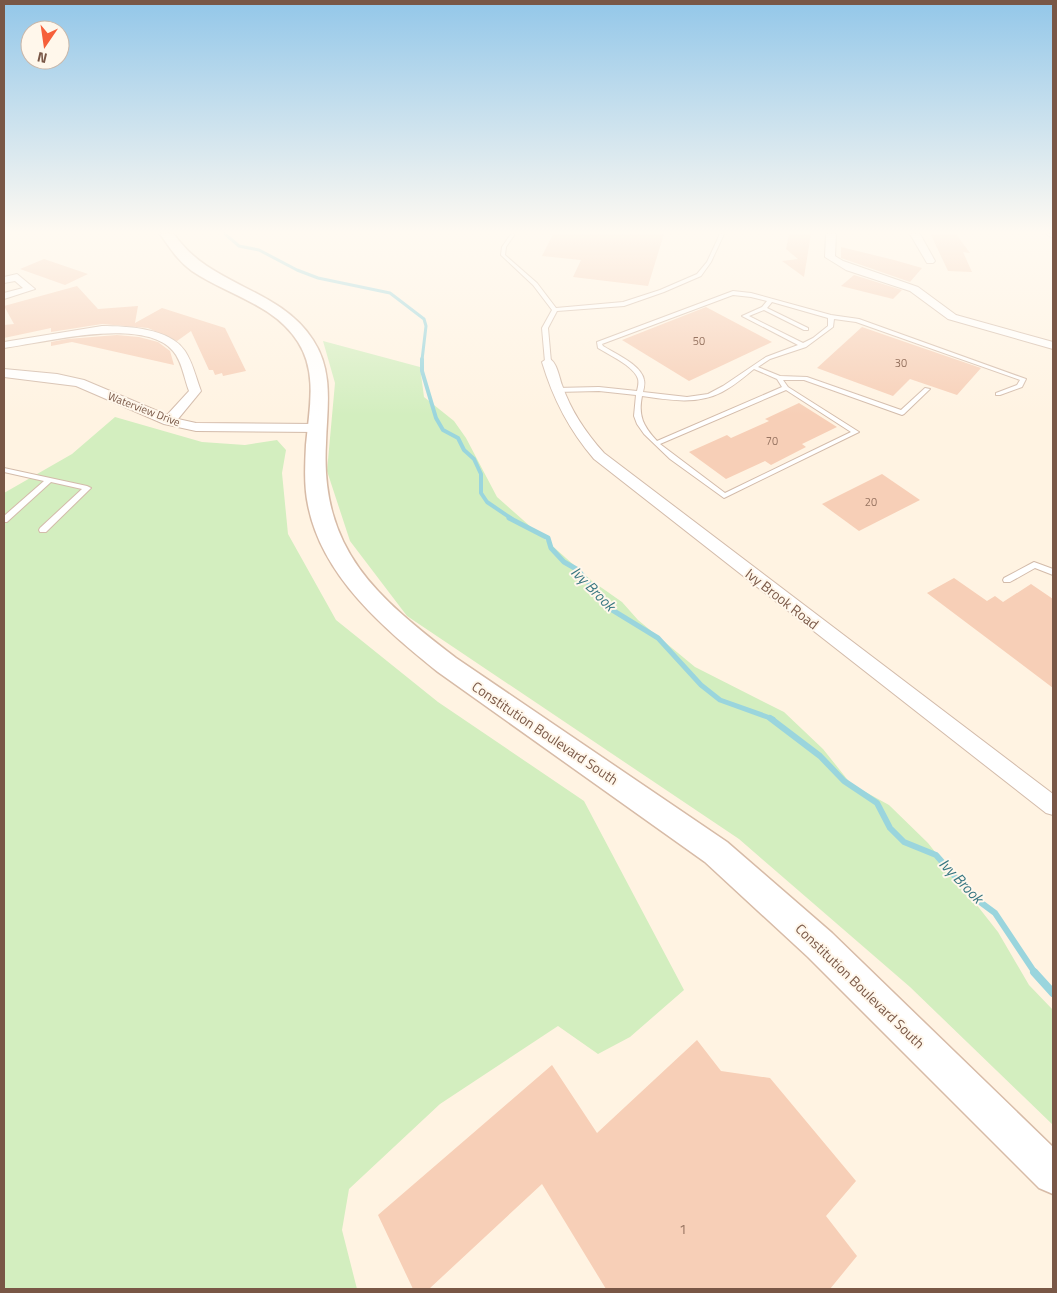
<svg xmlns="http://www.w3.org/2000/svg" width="1057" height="1293" viewBox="0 0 1057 1293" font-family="'Titillium Web',sans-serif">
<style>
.green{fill:#d3eebf}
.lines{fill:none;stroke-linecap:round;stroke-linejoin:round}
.stream-far4{stroke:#9ad5dd;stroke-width:3}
.stream-far3{stroke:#9ad5dd;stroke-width:4}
.stream-far2{stroke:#9ad5dd;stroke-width:5}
.stream-far1{stroke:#9ad5dd;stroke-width:6}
.stream{stroke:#9ad5dd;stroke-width:8}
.building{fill:#f7cfb7}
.service-casing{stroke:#d3bbaa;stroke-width:2}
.minor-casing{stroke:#d3bbaa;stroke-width:2}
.secondary-casing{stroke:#d7bba7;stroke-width:3}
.service{fill:#fff;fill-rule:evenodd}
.minor{fill:#fff;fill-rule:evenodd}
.secondary{fill:#fff;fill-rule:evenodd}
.labels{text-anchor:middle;stroke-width:4;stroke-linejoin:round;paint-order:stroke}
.number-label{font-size:11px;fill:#987562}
.far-street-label{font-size:11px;fill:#795746;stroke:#fff7eb}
.street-label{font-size:14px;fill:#795746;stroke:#fff7eb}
.near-number-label{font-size:14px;fill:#987562}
.water-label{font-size:15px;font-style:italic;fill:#377681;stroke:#fff7eb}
</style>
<rect width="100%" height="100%" fill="#fff3e2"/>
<g class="green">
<polygon points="323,341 420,367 424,397 454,421 466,438 497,497 592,581 622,602 638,620 695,667 784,712 823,749 851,784 889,805 928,843 998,932 1029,985 1053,1010 1053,1125 910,987 739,839 407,616 350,541 327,471 335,383"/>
<polygon points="115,417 202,442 245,445 277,440 286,450 282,473 288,534 336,620 438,702 584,801 684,990 630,1037 598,1054 558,1026 440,1104 349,1189 342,1230 357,1289 4,1289 4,493 72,454"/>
</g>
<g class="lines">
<polyline class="stream-far4" points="225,234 239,246 259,250 297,270 318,278 390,293 424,319 426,326 422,360"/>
<polyline class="stream-far3" points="422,359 422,371 436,418 443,430 458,438 464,450 474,459 481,474 481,493 487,502 512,519"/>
<polyline class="stream-far2" points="509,518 548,538 551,548 564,562 578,570 609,608 658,638 701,685 720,700 773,719"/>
<polyline class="stream-far1" points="770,718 820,756 844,781 877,803 890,828 904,842 936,855 972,896 995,913 1035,973"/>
<polyline class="stream" points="1034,972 1053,993"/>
</g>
<g class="building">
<polygon points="553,234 664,234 648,286 573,277 581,260 542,256"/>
<polygon points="789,234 811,234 804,277 782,261 798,259 786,249"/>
<polygon points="956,234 970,253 963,252 972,272 948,271 931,235"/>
<polygon points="841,247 894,260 922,268 910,282 844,259 841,258"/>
<polygon points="44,259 88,274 65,285 20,269"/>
<polygon points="854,275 902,290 893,299 841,286"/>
<polygon points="77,286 98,309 138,306 135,323 162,308 225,328 246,371 223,376 222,373 215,375 213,370 209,370 191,331 177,341 148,328 102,324 51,332 51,328 4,338 4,325 14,324 4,306"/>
<polygon points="706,307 772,342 689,381 622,340"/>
<polygon points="862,327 911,344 981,368 957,395 910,379 893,396 817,368"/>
<polygon points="117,335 139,337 158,342 170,351 174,365 72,342 51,346 51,342 67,339"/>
<polygon points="799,403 837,427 802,444 806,447 771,465 765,461 726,479 689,452 727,435 731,438 769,421 765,419"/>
<polygon points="882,474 920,500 859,531 822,504"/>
<polygon points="954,578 987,601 995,596 1003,602 1031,584 1053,599 1053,688 927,593"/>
<polygon points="697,1040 721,1071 770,1078 856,1181 826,1216 857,1256 830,1289 606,1289 542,1184 429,1289 413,1289 378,1215 552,1065 597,1133"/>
</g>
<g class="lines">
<defs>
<g id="service">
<polygon points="511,234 515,234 506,247 505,255 537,283 556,308 623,302 660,290 697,274 707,262 720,234 724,234 711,262 701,276 664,292 624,306 557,311 548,328 551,362 548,364 545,362 542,328 552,310 533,285 501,255 502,247"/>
<path d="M 733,291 L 751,293 L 831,315 L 859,319 L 1026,379 L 1022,387 L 1000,395 L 996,395 L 996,393 L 1017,385 L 1020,380 L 856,322 L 834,319 L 833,327 L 806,347 L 770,359 L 758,367 L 780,376 L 807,377 L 901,410 L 925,388 L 930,389 L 904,414 L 902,415 L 804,380 L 783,380 L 788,387 L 859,432 L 724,498 L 670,459 L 644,434 L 637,424 L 634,416 L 636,395 L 599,391 L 556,392 L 553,390 L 556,388 L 599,387 L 637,391 C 638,387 639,383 638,379 C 634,366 609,355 598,348 L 597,342 ZM 733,295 L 751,297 L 767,301 L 762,307 L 742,316 L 798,345 L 766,357 L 723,386 L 708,394 L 687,397 L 643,392 C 644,388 645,384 644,380 C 642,365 614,353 603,346 L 602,344 ZM 772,302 L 828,318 L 828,326 L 813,338 L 803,343 L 749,316 L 764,310 L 804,330 L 808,330 L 808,328 L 767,308 ZM 754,369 L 777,379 L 782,387 L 657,441 C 643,426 638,416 642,396 C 669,400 697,405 722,392 C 734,386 744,377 754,369 ZM 786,390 L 851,432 L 725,493 L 660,444 Z"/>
<polygon points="4,468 87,486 91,488 46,532 40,532 39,530 40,528 82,489 51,482 7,522 4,522 4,516 44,481 4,472"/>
<polygon points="1034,562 1053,569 1053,575 1035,568 1010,582 1004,582 1003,580 1004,578"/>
</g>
<g id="minor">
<polygon points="826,234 836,234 835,256 843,261 918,287 956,315 1053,342 1053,349 948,319 910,291 846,270 825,257"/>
<polygon points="910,234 920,234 935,261 933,263 927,263"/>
<polygon points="1046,234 1053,234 1053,238"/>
<polygon points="17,274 35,289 4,299 4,293 23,288 15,281 4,283 4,277"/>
<path d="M 102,326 C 127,326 170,328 185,351 C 193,363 196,378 201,391 L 178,419 L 196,423 L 317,424 L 324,428 L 317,432 L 196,431 L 164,424 L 76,386 L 4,377 L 4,369 L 57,374 L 84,380 L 167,415 L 189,391 C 184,378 182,361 173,351 C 143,316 43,343 4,348 L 4,342 Z"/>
<path d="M 548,358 C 557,361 559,377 562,385 C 571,411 586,433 604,453 L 1053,794 L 1053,815 L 1046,813 L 594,459 C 569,430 553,399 542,362 Z"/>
</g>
<path id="secondary" d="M 160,234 L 174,234 C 210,287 279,287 313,340 C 334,372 327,407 326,443 C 320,551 377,597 456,658 L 727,842 L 832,933 L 1053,1147 L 1053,1194 L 1039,1188 L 808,957 L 705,862 L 438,672 C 385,629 322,577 308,505 C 304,486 305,465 306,445 C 309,410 318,373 298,342 C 274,304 227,295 192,271 C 178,261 170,248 160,234 Z"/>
</defs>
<use href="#service" class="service-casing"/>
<use href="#minor" class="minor-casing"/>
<use href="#secondary" class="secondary-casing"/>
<use href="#service" class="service"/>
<use href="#minor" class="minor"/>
<use href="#secondary" class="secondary"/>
</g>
<linearGradient id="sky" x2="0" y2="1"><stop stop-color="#93c7e9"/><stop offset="0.56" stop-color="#fffaf2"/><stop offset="1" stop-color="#fffaf2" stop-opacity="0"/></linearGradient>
<rect width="1057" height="415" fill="url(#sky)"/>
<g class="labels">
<g class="number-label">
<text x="699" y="345">50</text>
<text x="901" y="367">30</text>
<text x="772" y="445">70</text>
<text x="871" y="506">20</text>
</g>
<g class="far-street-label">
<text transform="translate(144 409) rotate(21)" y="4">Waterview Drive</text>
</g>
<g class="street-label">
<text transform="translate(782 599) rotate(38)" y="5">Ivy Brook Road</text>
<text transform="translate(545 733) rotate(34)" y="5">Constitution Boulevard South</text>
<text transform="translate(860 986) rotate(44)" y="5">Constitution Boulevard South</text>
</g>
<g class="near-number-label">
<text x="683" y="1234">1</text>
</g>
<g class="water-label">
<text transform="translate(593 589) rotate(45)" y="5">Ivy Brook</text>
<text transform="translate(961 881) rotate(46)" y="5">Ivy Brook</text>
</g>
</g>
<rect width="1057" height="1293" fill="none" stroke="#795746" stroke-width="10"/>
<g transform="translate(45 45) rotate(193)"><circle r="24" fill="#fff7eb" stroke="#c9b7a9"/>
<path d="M0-4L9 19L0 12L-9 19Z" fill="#f65f3a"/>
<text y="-8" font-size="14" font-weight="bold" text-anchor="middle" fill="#795746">N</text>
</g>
</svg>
